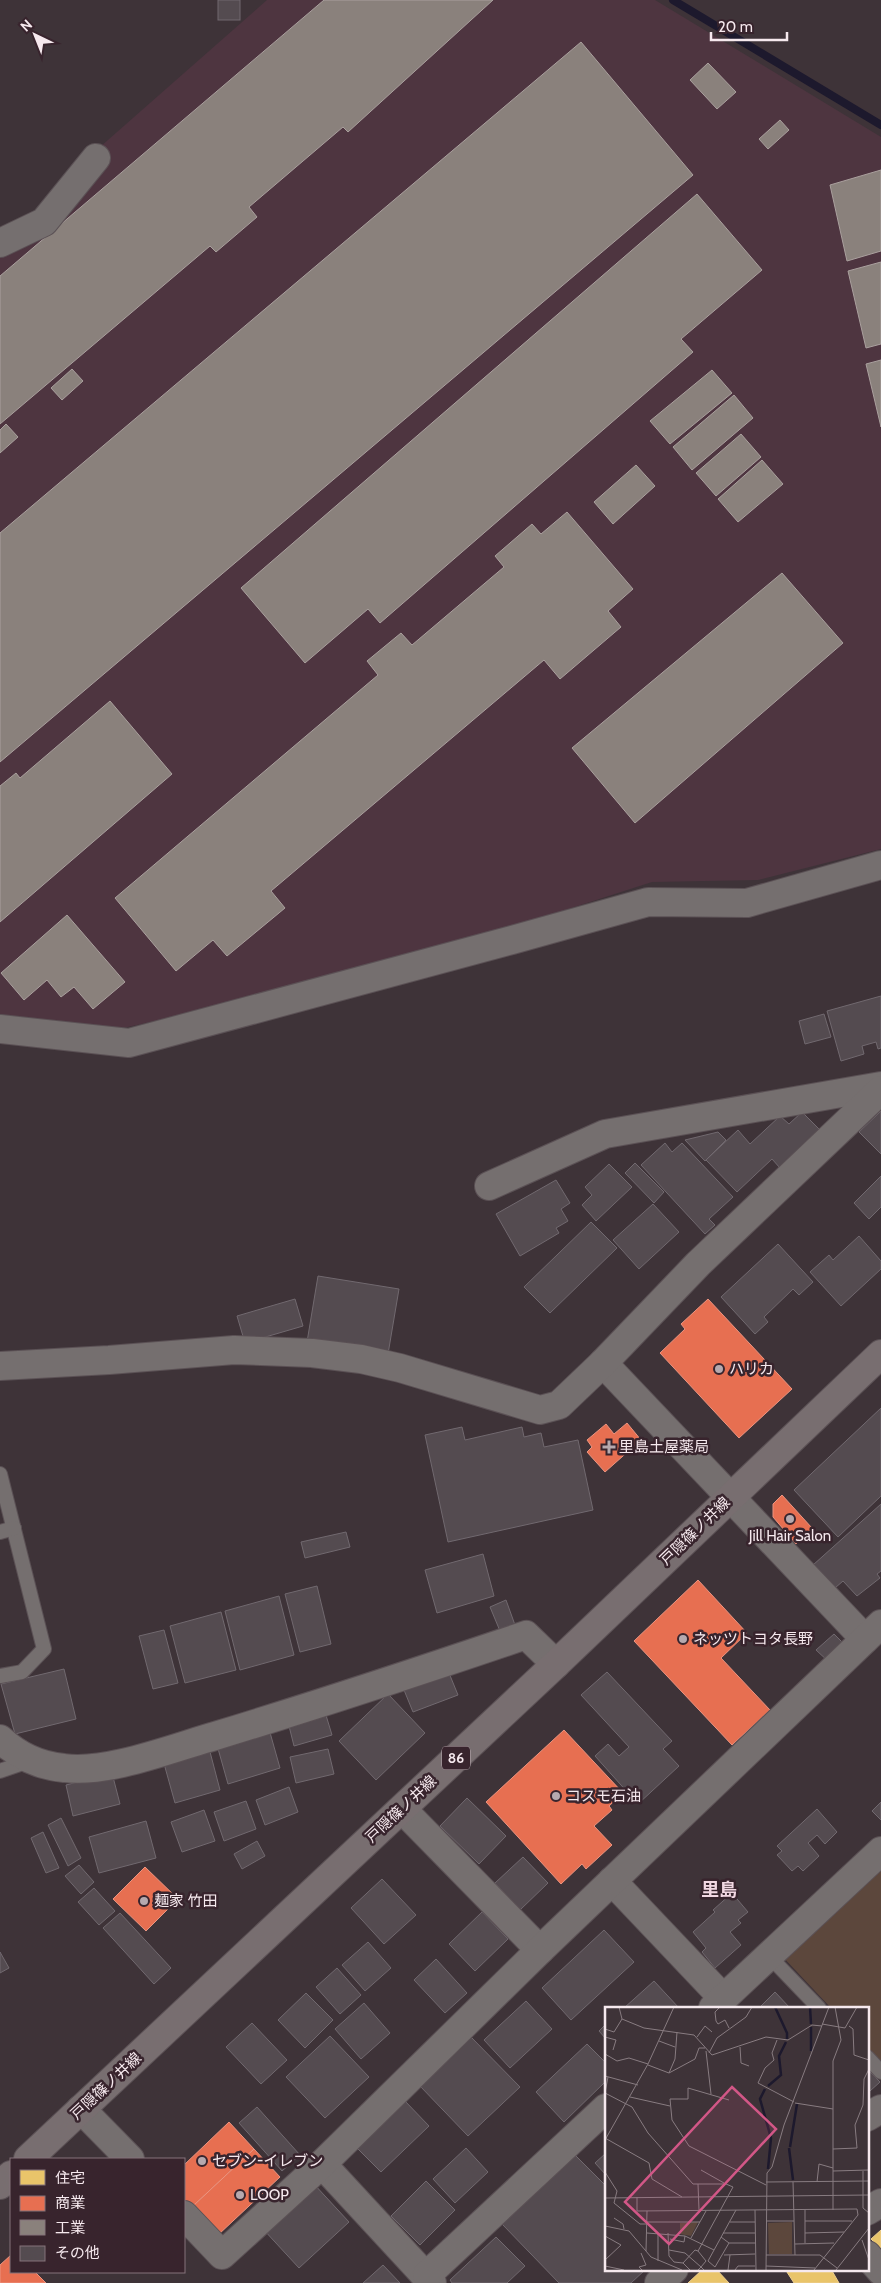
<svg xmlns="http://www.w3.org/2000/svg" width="881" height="2283" viewBox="0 0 881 2283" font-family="Cabin,'Noto Sans JP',sans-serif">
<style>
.built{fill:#4e3540}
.green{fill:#5c473c}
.homes{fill:#e9c46a;stroke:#edcf92}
.shops{fill:#e76f51;stroke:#ec9480}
.industry{fill:#8a817c;stroke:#aaa09e}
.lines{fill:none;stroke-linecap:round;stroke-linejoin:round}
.stream{stroke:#1d192d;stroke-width:8}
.building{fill:#544b50;stroke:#71696f}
.service-casing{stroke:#5b5155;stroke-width:16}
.minor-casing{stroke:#5b5155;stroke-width:30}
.primary-casing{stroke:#5b5155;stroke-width:30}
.service{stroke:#756f6f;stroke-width:14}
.minor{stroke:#756f6f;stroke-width:28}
.primary{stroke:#786e70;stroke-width:28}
.poi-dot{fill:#b6a9ae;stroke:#38242d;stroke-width:2}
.labels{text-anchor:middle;stroke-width:5;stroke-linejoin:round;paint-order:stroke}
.shield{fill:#38242d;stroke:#bdaeb4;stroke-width:1}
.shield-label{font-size:14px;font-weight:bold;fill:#f6e9ee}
.poi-label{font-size:15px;fill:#f6e9ee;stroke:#38242d;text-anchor:start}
.street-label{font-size:15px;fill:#f6e9ee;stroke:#38242d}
.quarter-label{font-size:18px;font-weight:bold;fill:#f2d7e2;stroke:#38242d}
.inset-river{fill:none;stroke:#1d192d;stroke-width:2.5}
.inset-road{fill:none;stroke:#887c81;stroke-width:1}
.view{fill:#d25787;fill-opacity:0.15;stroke:#d25787;stroke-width:2.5}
.inset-edge{fill:none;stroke:#f6e9ee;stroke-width:2.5}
</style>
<rect width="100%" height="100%" fill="#3e3338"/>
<polygon class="built" points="267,0 655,0 881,137 881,849 758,880 652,882 531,921 195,1012 110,1031 0,1019 0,246 46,225 100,147"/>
<polygon class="green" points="881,1862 881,2062 867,2047 867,2008 831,2008 782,1956"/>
<g class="homes">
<polygon points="881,2230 881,2249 871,2239"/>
<polygon points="703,2269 716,2269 729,2283 688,2283"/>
<polygon points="785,2269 831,2269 839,2283 794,2283"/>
</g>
<g class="shops">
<polygon points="708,1299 792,1389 739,1438 660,1353 685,1329 681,1324"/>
<polygon points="627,1423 641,1440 605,1472 587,1452 592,1447 587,1440 606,1424 614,1434"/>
<polygon points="782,1495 812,1528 796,1544 773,1517 773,1504"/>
<polygon points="698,1580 747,1633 721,1658 770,1710 732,1745 634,1641"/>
<polygon points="564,1730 623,1793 609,1806 612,1810 594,1826 612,1845 586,1869 582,1864 561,1884 486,1802"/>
<polygon points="145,1867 178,1899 146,1931 113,1899"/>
<polygon points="229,2122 254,2149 192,2207 184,2199 184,2165"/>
<polygon points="254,2149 280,2177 218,2235 192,2207"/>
<polygon points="11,2255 11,2272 35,2272 46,2283 0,2283 0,2265"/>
</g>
<g class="industry">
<polygon points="324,0 493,0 348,132 343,127 249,207 257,217 216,252 210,246 0,424 0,276"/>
<polygon points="581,42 693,175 0,762 0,533"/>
<polygon points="708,63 736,92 717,109 690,80"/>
<polygon points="780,120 789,130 768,149 759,139"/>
<polygon points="881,170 881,251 847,261 830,185"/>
<polygon points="697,194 762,270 681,339 693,352 380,623 368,609 305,663 241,588"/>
<polygon points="881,262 881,344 866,348 848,271"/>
<polygon points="881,360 881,427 866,364"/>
<polygon points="72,369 83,381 62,400 51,388"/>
<polygon points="712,370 732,393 670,444 650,421"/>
<polygon points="734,395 753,418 692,470 673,447"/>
<polygon points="6,424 18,437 0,453 0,430"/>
<polygon points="741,434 761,457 716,496 696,473"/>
<polygon points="762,460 783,484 738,522 718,499"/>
<polygon points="636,465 655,486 613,524 594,502"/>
<polygon points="567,512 633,589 608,611 621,627 560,679 544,660 271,891 285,908 227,956 213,940 176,971 115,898 378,675 367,661 401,633 412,645 504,567 495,556 532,524 541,534"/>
<polygon points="782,573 843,643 635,823 572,748"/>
<polygon points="110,701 172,774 0,922 0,786 16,773 20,778"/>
<polygon points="67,915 125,982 93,1009 74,987 61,997 47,980 24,1000 1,973"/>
</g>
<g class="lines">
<polyline class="stream" points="673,0 881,125"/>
</g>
<g class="building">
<rect x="218" y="0" width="22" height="20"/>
<polygon points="881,996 881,1048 878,1049 876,1042 862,1046 864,1054 841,1061 827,1011"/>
<polygon points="824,1014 831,1037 805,1044 799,1021"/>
<polygon points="881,1111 881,1154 859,1132"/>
<polygon points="802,1112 820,1130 780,1168 772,1159 737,1192 706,1160 738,1130 750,1144 780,1116 789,1124"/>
<polygon points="718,1132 726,1140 705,1161 685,1140"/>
<polygon points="665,1143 672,1152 682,1143 733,1197 709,1219 715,1225 705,1234 641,1165"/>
<polygon points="635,1163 664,1192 654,1203 625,1173"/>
<polygon points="609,1164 632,1187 596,1221 582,1205 592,1195 585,1187"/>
<polygon points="881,1176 881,1207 869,1219 854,1203"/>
<polygon points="556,1180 570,1203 561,1209 568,1221 556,1228 559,1233 520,1256 496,1214"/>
<polygon points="653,1204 679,1232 639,1269 613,1240"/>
<polygon points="591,1222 617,1248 550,1313 524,1287"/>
<polygon points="859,1236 881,1261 881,1269 841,1306 810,1272 829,1255 833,1260"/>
<polygon points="778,1244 813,1282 799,1295 793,1289 764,1317 768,1322 755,1334 721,1297"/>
<polygon points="318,1276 399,1289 388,1354 307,1342"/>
<polygon points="295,1299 303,1326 245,1343 237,1316"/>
<polygon points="881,1408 881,1496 838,1537 794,1490"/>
<polygon points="462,1427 465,1440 522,1427 524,1437 541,1433 544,1447 578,1440 593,1510 448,1542 425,1435"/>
<polygon points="881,1504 881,1571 877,1574 880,1578 857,1596 843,1581 835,1588 813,1565"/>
<polygon points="346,1532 350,1547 305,1558 301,1542"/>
<polygon points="483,1554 494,1596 437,1613 425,1570"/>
<polygon points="317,1586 331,1644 300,1652 285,1594"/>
<polygon points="279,1596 294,1655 240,1670 225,1611"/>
<polygon points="506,1600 515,1625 500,1631 490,1607"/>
<polygon points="221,1612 236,1670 185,1683 170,1626"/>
<polygon points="164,1630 178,1683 153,1689 139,1636"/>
<polygon points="834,1634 846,1646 829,1662 816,1650"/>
<polygon points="64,1669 76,1719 15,1734 1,1684"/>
<polygon points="607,1672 672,1741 663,1749 679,1766 638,1804 595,1756 608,1744 619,1756 629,1747 581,1695"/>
<polygon points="449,1673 458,1695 413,1712 404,1690"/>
<polygon points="388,1694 425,1733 376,1780 339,1741"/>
<polygon points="325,1712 332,1735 294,1746 288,1722"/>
<polygon points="269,1729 280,1768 228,1784 217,1745"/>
<polygon points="209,1748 220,1790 175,1803 163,1760"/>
<polygon points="328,1749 334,1774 296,1783 290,1757"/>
<polygon points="112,1773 120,1804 73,1816 66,1785"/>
<polygon points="289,1787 298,1812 265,1825 256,1800"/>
<polygon points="467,1798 506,1836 479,1864 440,1826"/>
<polygon points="246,1801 256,1829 224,1841 214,1812"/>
<polygon points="881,1802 881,1820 872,1811"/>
<polygon points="817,1809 837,1832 825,1844 817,1835 808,1843 819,1856 803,1871 798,1866 792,1871 777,1855 782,1851 777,1846"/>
<polygon points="204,1810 215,1841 182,1852 171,1822"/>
<polygon points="61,1818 81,1858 68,1866 48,1825"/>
<polygon points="146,1821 156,1858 99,1873 89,1837"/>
<polygon points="43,1832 59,1868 46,1873 31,1838"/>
<polygon points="257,1841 265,1856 242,1869 234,1854"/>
<polygon points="523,1857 548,1883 520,1910 495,1883"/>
<polygon points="79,1865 94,1882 81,1894 65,1876"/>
<polygon points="382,1879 416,1915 384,1944 351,1908"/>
<polygon points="94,1888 115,1911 99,1925 78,1902"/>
<polygon points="732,1893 748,1912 738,1920 741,1923 730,1932 741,1945 715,1968 702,1952 706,1948 693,1932 715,1912 713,1910"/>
<polygon points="482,1912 508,1939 475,1971 449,1944"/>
<polygon points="120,1913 171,1968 154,1984 103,1928"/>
<polygon points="604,1930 634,1962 571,2020 542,1988"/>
<polygon points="368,1942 391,1968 365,1991 342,1965"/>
<polygon points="0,1952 9,1968 0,1973"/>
<polygon points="436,1959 467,1993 445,2013 414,1980"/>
<polygon points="337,1968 361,1995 340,2014 316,1987"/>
<polygon points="654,1981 679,2008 624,2008"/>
<polygon points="775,1992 790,2008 759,2008"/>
<polygon points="306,1993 333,2020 305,2048 278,2020"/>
<polygon points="526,2001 552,2029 510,2068 484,2040"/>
<polygon points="364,2003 390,2033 361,2059 335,2029"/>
<polygon points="252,2023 287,2060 261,2084 226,2047"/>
<polygon points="606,2024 606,2039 599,2031"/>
<polygon points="330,2036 369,2077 325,2118 286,2077"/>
<polygon points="470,2036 520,2087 468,2136 419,2085"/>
<polygon points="587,2044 606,2063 606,2081 564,2122 536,2092"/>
<polygon points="867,2069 880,2082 870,2091 867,2088"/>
<polygon points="404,2100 429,2126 381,2172 356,2147"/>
<polygon points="257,2107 300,2155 282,2171 239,2123"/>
<polygon points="466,2148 488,2172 455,2203 433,2179"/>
<polygon points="606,2153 606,2175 595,2163"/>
<polygon points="574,2154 606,2186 606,2269 646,2269 631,2283 559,2283 502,2224"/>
<polygon points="426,2181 455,2210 420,2245 391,2216"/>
<polygon points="313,2183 349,2222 299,2268 263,2229"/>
<polygon points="496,2237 525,2266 507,2283 452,2283 450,2280"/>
<polygon points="383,2265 400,2283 363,2283"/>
</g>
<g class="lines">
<defs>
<g id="service">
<polyline points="0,1474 44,1649 22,1672 0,1676"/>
<polyline points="0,1532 14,1528"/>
<polyline points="0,1771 32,1760"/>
<polyline points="769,1956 819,2008"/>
<polyline points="867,2057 881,2072"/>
</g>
<g id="minor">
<polyline points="0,243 44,222 96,158"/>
<polyline points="0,1029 129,1043 512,940 648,902 747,903 881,865"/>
<polyline points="489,1186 605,1134 881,1086"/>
<polyline points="603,1363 865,1639"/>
<polyline points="0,1366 109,1360 234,1350 312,1353 361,1359 400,1368 540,1410 559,1405 603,1363 698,1264 881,1090"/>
<path d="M 0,1739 C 17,1755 40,1766 64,1768 C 107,1774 173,1748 215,1736 C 320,1704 423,1670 526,1635 L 556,1664"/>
<polyline points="402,1809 540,1950"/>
<polyline points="612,1881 723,1998"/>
<polyline points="713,2008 881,1851"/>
<polyline points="81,2109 130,2159"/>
<polyline points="867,2117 881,2109"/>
<polyline points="322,2164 432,2283"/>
<polyline points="867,2211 881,2203"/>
<polyline points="184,2215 222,2255 322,2164 540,1950 881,1624"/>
<polyline points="867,2255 881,2271"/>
<polyline points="427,2275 606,2108"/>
<polyline points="659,2283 674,2269"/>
</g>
<g id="primary">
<polyline points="28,2159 556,1664 881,1354"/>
<polyline points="0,2185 11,2175"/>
</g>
</defs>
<use href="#service" class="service-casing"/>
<use href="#minor" class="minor-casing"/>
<use href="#primary" class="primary-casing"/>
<use href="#service" class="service"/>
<use href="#minor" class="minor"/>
<use href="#primary" class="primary"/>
</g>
<g class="poi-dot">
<circle cx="719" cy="1369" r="5"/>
<path d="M606.5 1439.5h5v5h5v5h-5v5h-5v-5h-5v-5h5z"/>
<circle cx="790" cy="1519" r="5"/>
<circle cx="683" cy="1639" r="5"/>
<circle cx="556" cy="1796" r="5"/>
<circle cx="144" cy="1901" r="5"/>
<circle cx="202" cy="2161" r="5"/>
<circle cx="240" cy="2195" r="5"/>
</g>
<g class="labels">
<rect class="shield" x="442" y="1746.5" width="28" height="23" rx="4"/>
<g class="shield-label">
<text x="456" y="1763">86</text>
</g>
<g class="poi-label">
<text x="729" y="1374">ハリカ</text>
<text x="619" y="1452">里島土屋薬局</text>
<text x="790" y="1541" text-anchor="middle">Jill Hair Salon</text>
<text x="693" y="1644">ネッツトヨタ長野</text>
<text x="566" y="1801">コスモ石油</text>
<text x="154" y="1906">麺家 竹田</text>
<text x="212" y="2166">セブン-イレブン</text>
<text x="250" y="2200">LOOP</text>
</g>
<g class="street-label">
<text transform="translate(695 1531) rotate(-44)" y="5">戸隠篠ノ井線</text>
<text transform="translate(401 1809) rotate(-43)" y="5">戸隠篠ノ井線</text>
<text transform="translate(106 2086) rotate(-43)" y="5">戸隠篠ノ井線</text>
</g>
<g class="quarter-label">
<text x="719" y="1896">里島</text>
</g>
</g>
<g transform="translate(605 2007)">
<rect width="264" height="264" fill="#3e3338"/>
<path d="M 93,215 L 86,229 L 75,227 L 75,216 ZM 187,215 L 187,247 L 164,247 L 163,216 Z" fill="#5c473c"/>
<path class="inset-river" d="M 170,0 L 182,26 L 182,32M 205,0 L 206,17M 206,20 L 206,44M 163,79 L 176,68 L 174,49 L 181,35M 160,82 L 155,92 L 166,131 L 163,162M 185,140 L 192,97M 184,141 L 188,173"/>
<path class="inset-road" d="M 14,0 L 17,12 L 39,21 L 89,28 L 107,48 L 161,30 L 183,33 L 207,18 L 217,19M 115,0 L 110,5 L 111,14 L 113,17 L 120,13 L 124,21M 217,17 L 240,21 L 252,0M 244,19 L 248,22 L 249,48 L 264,53M 0,22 L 9,25 L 17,12M 0,30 L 11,33 L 8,43M 92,30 L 100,19 L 107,25M 172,33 L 167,46 L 169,53 L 160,61 L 153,76 L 189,95M 54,34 L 70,40M 135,40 L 136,56 L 144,59M 101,44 L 106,87M 104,46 L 112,31 L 141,10 L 147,0M 0,47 L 12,54 L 24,51 L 43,57M 43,58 L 64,66M 64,66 L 90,52 L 94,41 L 100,41M 64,66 L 70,52 L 72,25M 0,69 L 33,78M 0,86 L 27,100 L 43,126 L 88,177 L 121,177 L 128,180 L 93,244 L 90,243 L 78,256M 0,86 L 3,70M 25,90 L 65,99M 124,93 L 83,81 L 83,92 L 65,92 L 67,113 L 84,139 L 161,178M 190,96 L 228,102M 0,131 L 44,156 L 47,172 L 77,190M 0,133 L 43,57 L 69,0M 228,142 L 252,141 L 250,118 L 258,98 L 259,72 L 264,62M 96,163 L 119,176M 228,164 L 264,163M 258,164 L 258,201 L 264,206M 0,165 L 12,184 L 9,196 L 35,217 L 41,217M 161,175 L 264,174M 188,175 L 190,248M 212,175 L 214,157 L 228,161M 93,177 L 94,203M 32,190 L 32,204 L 252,202 L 253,208 L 209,263M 0,191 L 264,188M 150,203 L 151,263M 228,203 L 228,54 L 236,33 L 230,0M 9,211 L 18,217 L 19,222M 161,214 L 189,214M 200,214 L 247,214M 42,215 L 95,215M 125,215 L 150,215M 0,219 L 24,224 L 46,250 L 77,263M 42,226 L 80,229 L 109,243M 63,226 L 64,249 L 69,255 L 78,256 L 85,263M 118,226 L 150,226M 200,226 L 239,225M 0,229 L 16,238 L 0,253M 116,230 L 124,236 L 151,236M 86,231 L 101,204M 65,232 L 79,235 L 80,229M 257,233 L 264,253M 124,236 L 110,260 L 103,254 L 131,203M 200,236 L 200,203M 190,237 L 229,236M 64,243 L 80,246 L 96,260 L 93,263M 41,244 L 42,204M 93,244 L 101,254 L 96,260 L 99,263M 36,246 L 41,258 L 34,260 L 37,263M 119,248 L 150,247M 161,248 L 215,248 L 232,261M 53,254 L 53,226M 0,259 L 19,263M 161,259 L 210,261M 123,263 L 125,248M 130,263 L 133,259 L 150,259M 161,263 L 162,166 L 167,160 L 179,118 L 224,0M 231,263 L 264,221"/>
<path class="view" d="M 127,80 L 171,122 L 64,237 L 20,195 Z"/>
<rect width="264" height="264" class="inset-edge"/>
</g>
<rect x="10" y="2158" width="175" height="115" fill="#38242d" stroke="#84737a"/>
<rect x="20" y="2170" width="25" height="15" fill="#e9c46a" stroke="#84737a"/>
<text x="55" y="2183" font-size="15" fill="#f6e9ee">住宅</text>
<rect x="20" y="2196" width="25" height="15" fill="#e76f51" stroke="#84737a"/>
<text x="55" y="2208" font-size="15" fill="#f6e9ee">商業</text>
<rect x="20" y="2220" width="25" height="15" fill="#8a817c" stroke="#84737a"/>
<text x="55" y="2233" font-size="15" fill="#f6e9ee">工業</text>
<rect x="20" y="2246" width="25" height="15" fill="#544b50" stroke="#84737a"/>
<text x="55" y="2258" font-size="15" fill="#f6e9ee">その他</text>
<g transform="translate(35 35) rotate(317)" stroke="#38242d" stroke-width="4" paint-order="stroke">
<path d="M0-4L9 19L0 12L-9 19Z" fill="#f6e9ee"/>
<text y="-8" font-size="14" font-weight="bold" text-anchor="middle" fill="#f6e9ee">N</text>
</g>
<path d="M711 32v8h76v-8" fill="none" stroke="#f6e9ee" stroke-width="2.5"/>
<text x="718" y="32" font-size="15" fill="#f6e9ee" stroke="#38242d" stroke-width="4" paint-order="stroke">20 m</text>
</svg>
